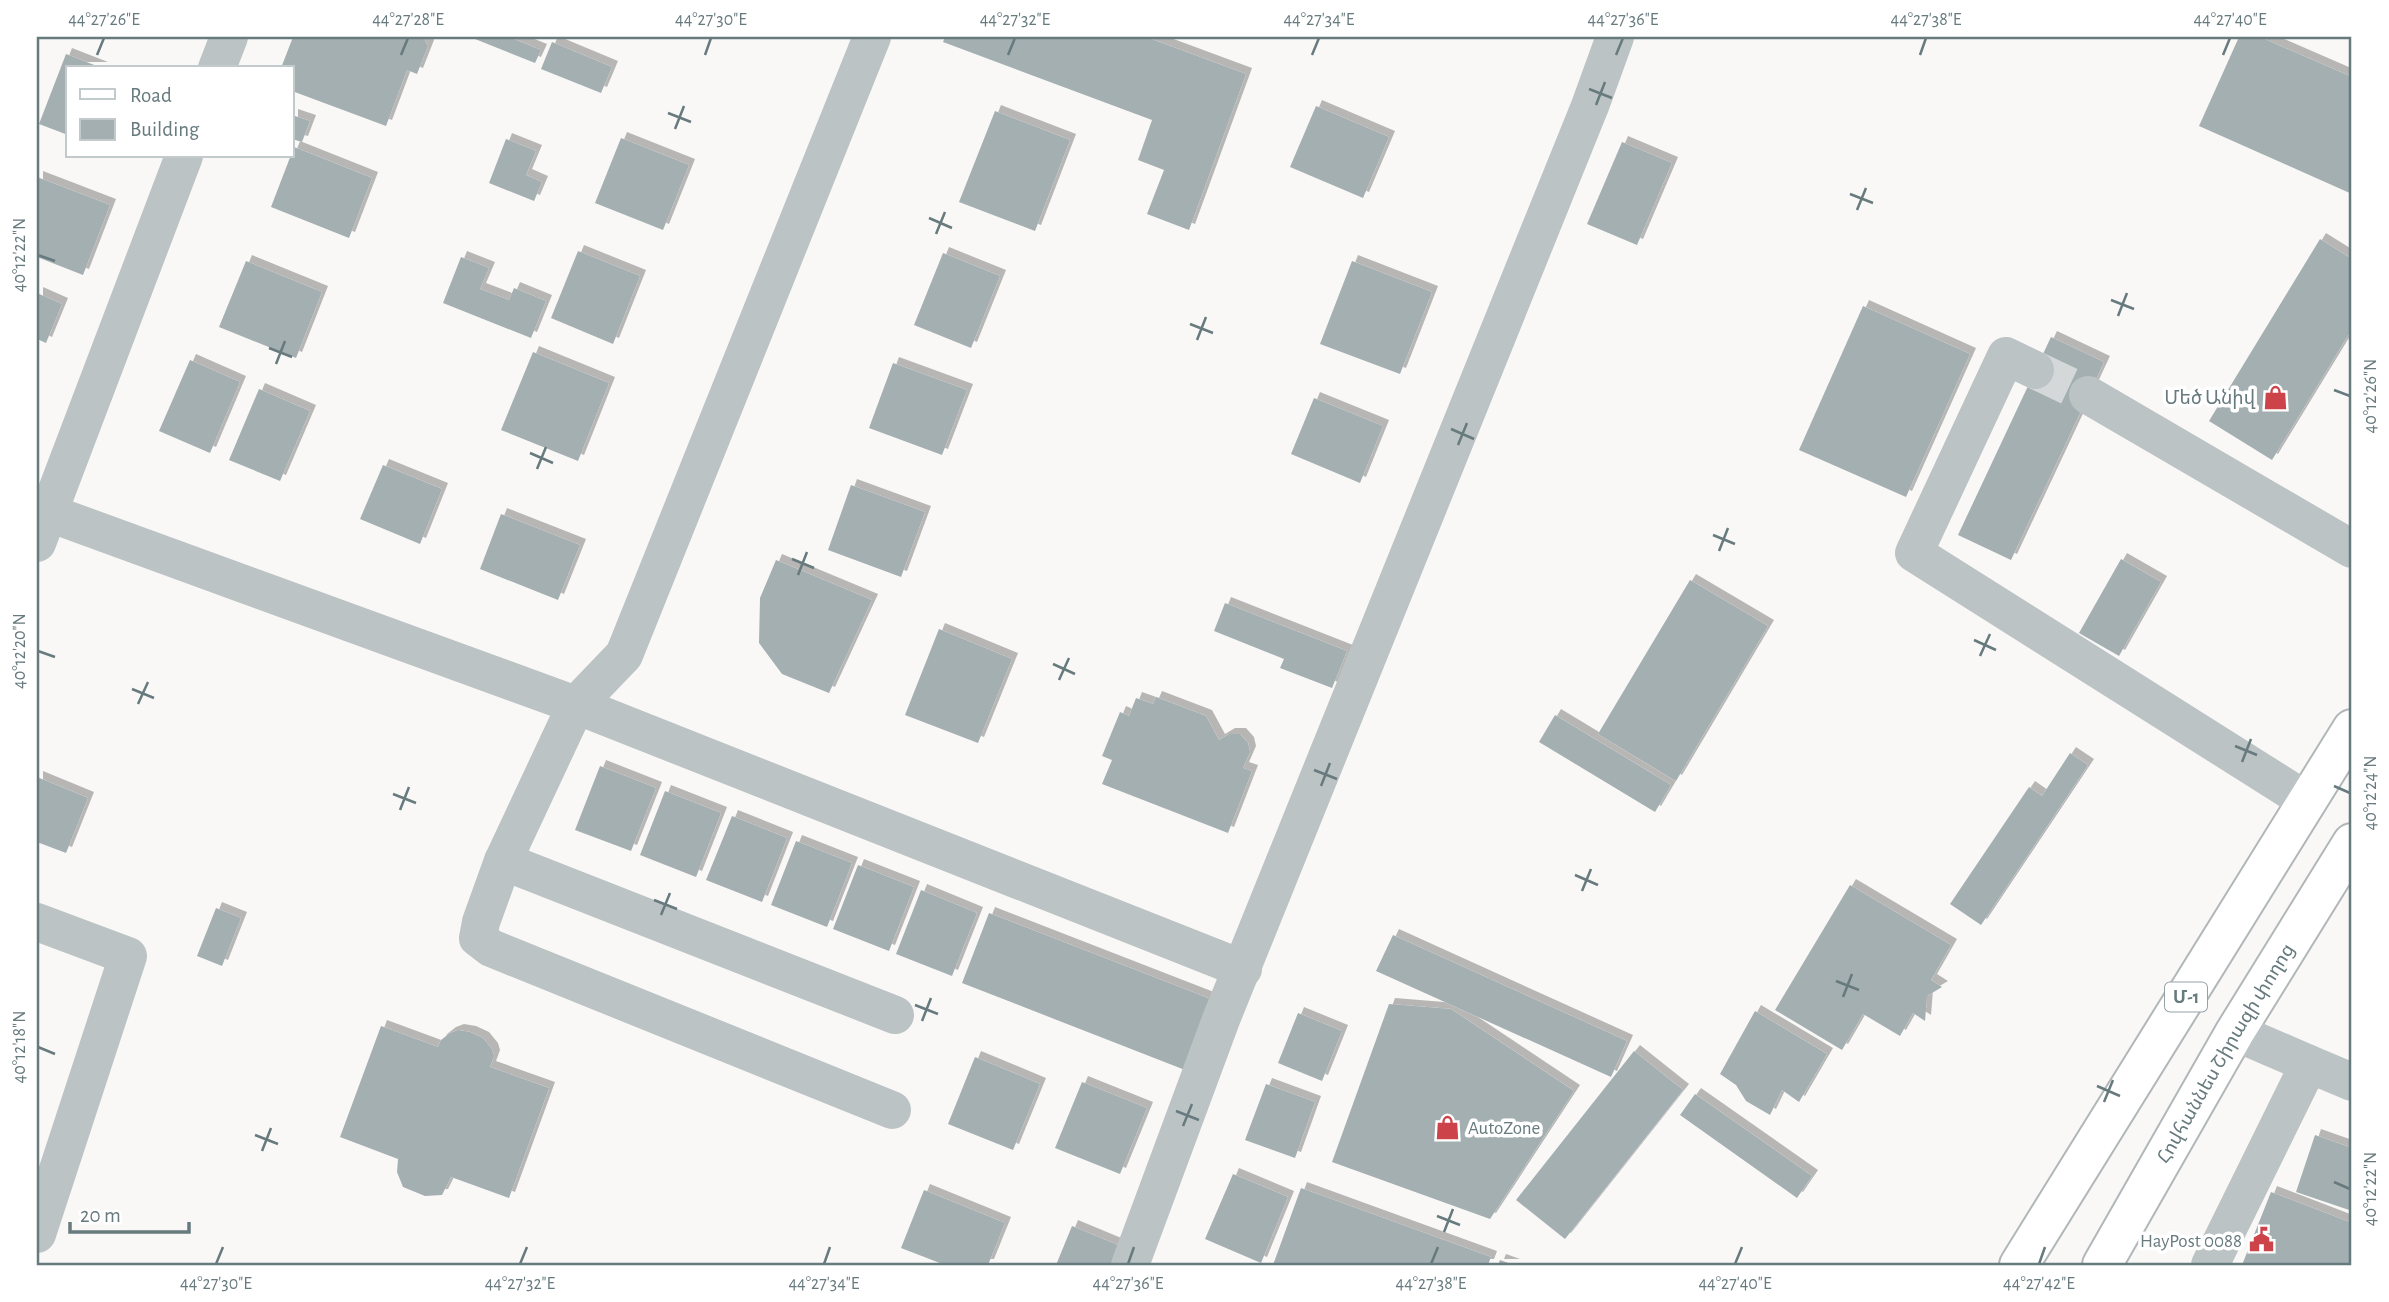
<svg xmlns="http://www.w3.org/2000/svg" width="2389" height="1302" viewBox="0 0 2389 1302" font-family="'Alegreya Sans','Noto Sans Armenian',sans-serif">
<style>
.building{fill:#a4afb1;filter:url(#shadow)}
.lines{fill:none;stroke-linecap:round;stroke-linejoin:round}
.minor-tunnel{stroke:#d4d8d9;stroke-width:38;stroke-dasharray:38 19;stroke-linecap:butt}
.major-casing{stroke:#b1b7b9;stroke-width:42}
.minor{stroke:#bcc3c4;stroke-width:38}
.major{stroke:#fff;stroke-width:38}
.ticks{fill:none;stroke:#677a7e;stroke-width:2.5}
.labels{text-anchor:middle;stroke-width:7;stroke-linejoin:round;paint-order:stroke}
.shield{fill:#fff;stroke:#95a2a5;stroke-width:2}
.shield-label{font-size:18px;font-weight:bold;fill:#677a7e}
.poi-label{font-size:19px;fill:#677a7e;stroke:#fff;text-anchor:end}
.street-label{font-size:19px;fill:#677a7e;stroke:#fff}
.neatline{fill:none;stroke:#677a7e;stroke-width:2.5}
.ticks-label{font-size:18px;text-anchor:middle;fill:#677a7e}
</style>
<defs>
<filter id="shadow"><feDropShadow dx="6" dy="-6" stdDeviation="0" flood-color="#0004"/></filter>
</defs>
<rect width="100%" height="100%" fill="#f9f8f7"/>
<g class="building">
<polygon points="293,37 423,37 428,46 417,74 407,70 386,126 292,91 292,68 281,68"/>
<polygon points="470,37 509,37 541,50 535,63"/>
<polygon points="945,37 1146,37 1246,74 1189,230 1147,214 1164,170 1138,160 1152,120 943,42"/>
<polygon points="2239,37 2260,37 2352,77 2352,194 2199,126"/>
<polygon points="552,42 612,67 601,93 541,69"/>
<polygon points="66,54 102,68 68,68 68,135 39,124"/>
<polygon points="1316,106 1389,137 1363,198 1290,167"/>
<polygon points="995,111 1070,140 1035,231 959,202"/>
<polygon points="292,115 310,121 302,142 292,139"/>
<polygon points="621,138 689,165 663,230 595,203"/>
<polygon points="506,139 536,151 526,175 542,182 534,201 489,183"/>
<polygon points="1622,142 1672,163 1637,245 1587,224"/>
<polygon points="294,147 372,178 349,238 271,207"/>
<polygon points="37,177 110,205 83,275 37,257"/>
<polygon points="2320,239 2352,259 2352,329 2272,460 2209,421"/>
<polygon points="578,251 640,276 613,344 551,318"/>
<polygon points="943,253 1000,276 971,348 914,325"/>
<polygon points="461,257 489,268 480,289 509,300 514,288 546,301 531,338 443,303"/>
<polygon points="246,261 322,292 296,358 219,327"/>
<polygon points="1352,261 1432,292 1400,374 1320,344"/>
<polygon points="37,293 62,304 46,343 37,339"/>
<polygon points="1863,306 1970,354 1906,497 1799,450"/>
<polygon points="2051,337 2104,362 2011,560 1958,535"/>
<polygon points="533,352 609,383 578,461 501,430"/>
<polygon points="190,360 240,382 210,453 159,431"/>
<polygon points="893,363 967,390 942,455 869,428"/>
<polygon points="259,389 310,411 280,481 229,460"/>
<polygon points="1314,398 1383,426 1360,483 1291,454"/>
<polygon points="383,465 442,489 420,544 360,519"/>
<polygon points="851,485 925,512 901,577 828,550"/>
<polygon points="501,514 580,545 558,600 480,569"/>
<polygon points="2121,559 2161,582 2119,656 2079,633"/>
<polygon points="776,560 872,600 829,693 782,674 759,643 760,598"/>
<polygon points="1690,580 1768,626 1676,781 1598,734"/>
<polygon points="1225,603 1347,651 1332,688 1280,668 1284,659 1214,631"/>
<polygon points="939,629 1012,659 978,743 905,715"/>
<polygon points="1156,697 1206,716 1219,740 1229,734 1240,734 1248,743 1250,752 1243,768 1252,771 1228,833 1102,784 1112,760 1102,756 1120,712 1129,716 1136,698 1153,704"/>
<polygon points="1555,715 1671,785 1655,812 1539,742"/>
<polygon points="2070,753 2088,765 1981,925 1950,904 2029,787 2042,796"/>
<polygon points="600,766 656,788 631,851 575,830"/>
<polygon points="37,777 88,798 66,853 37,842"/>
<polygon points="665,791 721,813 696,877 640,855"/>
<polygon points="732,816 787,838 762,902 706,880"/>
<polygon points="796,841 852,863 827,927 771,905"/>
<polygon points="858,865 914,887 889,951 833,929"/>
<polygon points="1850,885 1951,945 1931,980 1942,987 1927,996 1925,1021 1913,1013 1900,1036 1863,1014 1842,1050 1775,1010"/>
<polygon points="921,890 977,913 952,976 896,954"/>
<polygon points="216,908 241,918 222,966 197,956"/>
<polygon points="989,913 1213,1000 1185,1070 962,983"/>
<polygon points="1393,935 1627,1041 1611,1077 1376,971"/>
<polygon points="1389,1004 1451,1009 1574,1091 1490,1219 1332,1162"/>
<polygon points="1755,1011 1827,1054 1799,1102 1782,1090 1770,1115 1746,1101 1736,1085 1720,1074"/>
<polygon points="1298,1013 1342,1031 1322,1081 1278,1063"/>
<polygon points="381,1026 438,1047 441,1040 450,1033 458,1030 470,1032 483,1038 492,1049 494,1056 490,1067 549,1088 509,1198 451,1177 442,1195 425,1196 403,1187 397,1172 398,1159 340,1137"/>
<polygon points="1634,1051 1683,1090 1565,1239 1516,1200"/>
<polygon points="975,1057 1040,1084 1013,1150 948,1124"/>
<polygon points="1082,1082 1147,1108 1120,1174 1055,1148"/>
<polygon points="1266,1084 1315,1102 1295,1158 1245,1140"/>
<polygon points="1695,1094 1812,1176 1797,1198 1680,1115"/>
<polygon points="2315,1135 2352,1148 2352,1211 2296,1192"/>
<polygon points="1233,1174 1288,1197 1261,1263 1205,1239"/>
<polygon points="1301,1188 1491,1257 1488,1265 1273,1265"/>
<polygon points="924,1190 1005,1223 988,1265 945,1265 901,1248"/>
<polygon points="2271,1192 2352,1223 2352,1258 2349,1265 2242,1265"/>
<polygon points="1072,1226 1125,1248 1117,1265 1056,1265"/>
<polygon points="1500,1260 1514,1265 1498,1265"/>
</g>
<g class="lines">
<polyline class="minor-tunnel" points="2035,370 2088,395"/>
<defs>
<g id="major">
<polyline points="2019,1265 2352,729"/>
<path id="s1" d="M 2102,1265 L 2235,1032 L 2352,843"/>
</g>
</defs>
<use href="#major" class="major-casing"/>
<g class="minor">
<polyline points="872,37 624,655 576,705 503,861 481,922 478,938 491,948 892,1110"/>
<polyline points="217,68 229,37"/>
<polyline points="2035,370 2006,356 1914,553 2307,801"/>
<polyline points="2088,395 2352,549"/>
<polyline points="49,513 576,705 1243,969"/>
<polyline points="37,543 184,156"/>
<polyline points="503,861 895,1015"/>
<polyline points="37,922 128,956 37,1234"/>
<polyline points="2309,1064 2352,1082"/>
<polyline points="1130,1265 1222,1017 1590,106 1615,37"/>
<polyline points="2210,1265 2309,1064 2235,1032"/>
</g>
<use href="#major" class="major"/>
</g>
<path class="ticks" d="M 97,55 L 104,38M 401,55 L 408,38M 705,55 L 711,38M 1008,55 L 1015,38M 1312,55 L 1319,38M 1616,55 L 1623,38M 1920,55 L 1926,38M 2223,55 L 2230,38M 1589,89 L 1612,98M 1596,105 L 1605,82M 668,113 L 691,122M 675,129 L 684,106M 1850,194 L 1873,203M 1857,210 L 1866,188M 929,218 L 952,228M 936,234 L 945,212M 38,255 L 55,261M 2111,300 L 2134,309M 2118,316 L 2127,293M 1190,324 L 1213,333M 1197,340 L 1206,317M 269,348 L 292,357M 276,364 L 285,341M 2334,390 L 2350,396M 1451,429 L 1474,439M 1458,445 L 1467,423M 530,453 L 553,463M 537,469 L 546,447M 1713,535 L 1735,544M 1719,551 L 1728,528M 792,559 L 814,568M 798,575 L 807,552M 1974,640 L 1996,650M 38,651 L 55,657M 1980,656 L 1990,634M 1053,664 L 1075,674M 1059,680 L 1069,658M 132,689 L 154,698M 138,704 L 148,682M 2235,746 L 2257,755M 2242,762 L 2251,739M 1314,770 L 1337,779M 1321,786 L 1330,763M 2334,786 L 2350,793M 393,794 L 416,803M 400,810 L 409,787M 1575,875 L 1598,885M 1582,891 L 1591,869M 654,900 L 677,909M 661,915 L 670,893M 1836,981 L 1859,990M 1843,997 L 1852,974M 915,1005 L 938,1014M 922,1021 L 931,998M 38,1047 L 55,1054M 2097,1086 L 2120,1096M 2104,1102 L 2113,1080M 1176,1111 L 1199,1120M 1183,1126 L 1192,1104M 255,1135 L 278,1144M 262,1151 L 271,1128M 2334,1182 L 2350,1189M 1437,1216 L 1460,1225M 1444,1232 L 1453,1209M 216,1264 L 223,1247M 520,1264 L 527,1247M 824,1264 L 830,1247M 1128,1264 L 1134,1247M 1431,1264 L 1438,1247M 1735,1264 L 1742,1247M 2039,1264 L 2045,1247"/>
<defs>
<symbol id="shop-bare" viewBox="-9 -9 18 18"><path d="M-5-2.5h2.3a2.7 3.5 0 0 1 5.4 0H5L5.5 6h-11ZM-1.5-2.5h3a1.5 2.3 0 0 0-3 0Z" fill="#cd434a" stroke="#fff" stroke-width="2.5" paint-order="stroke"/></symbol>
<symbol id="civic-bare" viewBox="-9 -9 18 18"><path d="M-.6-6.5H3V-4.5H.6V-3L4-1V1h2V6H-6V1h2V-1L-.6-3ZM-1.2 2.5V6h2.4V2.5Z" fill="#cd434a" stroke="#fff" stroke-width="2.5" paint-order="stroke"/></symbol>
</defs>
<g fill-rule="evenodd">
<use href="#shop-bare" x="2258" y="380" width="35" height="35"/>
<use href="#shop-bare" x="1430" y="1110" width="35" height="35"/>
<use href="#civic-bare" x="2244" y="1222" width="35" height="35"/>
</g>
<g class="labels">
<rect class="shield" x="2165" y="982.5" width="42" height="29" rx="5"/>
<g class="shield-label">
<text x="2186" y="1003">Մ-1</text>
</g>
<g class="poi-label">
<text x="2255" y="404">Մեծ Անիվ</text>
<text x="1468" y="1134" text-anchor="start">AutoZone</text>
<text x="2242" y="1247">HayPost 0088</text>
</g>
<g class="street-label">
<text dy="7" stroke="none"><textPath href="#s1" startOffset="245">Հովհաննես Շիրազի փողոց</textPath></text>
</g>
</g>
<rect width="2389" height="1302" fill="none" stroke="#ffffff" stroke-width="77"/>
<rect x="66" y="66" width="228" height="91" fill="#ffffff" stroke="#c2cacb" stroke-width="2"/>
<rect x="80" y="89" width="35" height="10" fill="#ffffff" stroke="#c2cacb" stroke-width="2"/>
<text x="130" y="102" font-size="21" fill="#677a7e">Road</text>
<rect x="80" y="119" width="35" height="21" fill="#a4afb1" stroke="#c2cacb" stroke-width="2"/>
<text x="130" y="136" font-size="21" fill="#677a7e">Building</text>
<path d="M70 1222v10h119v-10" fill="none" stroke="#677a7e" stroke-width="3.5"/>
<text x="80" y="1222" font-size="21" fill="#677a7e" stroke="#ffffff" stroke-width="5" paint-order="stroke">20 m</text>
<rect x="38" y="38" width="2312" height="1226" class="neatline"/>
<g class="ticks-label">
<text x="104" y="25">44°27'26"E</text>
<text x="408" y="25">44°27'28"E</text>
<text x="711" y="25">44°27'30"E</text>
<text x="1015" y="25">44°27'32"E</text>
<text x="1319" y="25">44°27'34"E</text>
<text x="1623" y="25">44°27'36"E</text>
<text x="1926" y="25">44°27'38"E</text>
<text x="2230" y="25">44°27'40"E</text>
<text transform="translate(19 255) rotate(-90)" y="6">40°12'22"N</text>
<text transform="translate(2370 396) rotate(-90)" y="6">40°12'26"N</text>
<text transform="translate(19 651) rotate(-90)" y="6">40°12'20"N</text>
<text transform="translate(2370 793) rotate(-90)" y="6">40°12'24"N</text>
<text transform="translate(19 1047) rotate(-90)" y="6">40°12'18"N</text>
<text transform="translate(2370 1189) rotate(-90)" y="6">40°12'22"N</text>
<text x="216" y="1289">44°27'30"E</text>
<text x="520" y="1289">44°27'32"E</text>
<text x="824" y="1289">44°27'34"E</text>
<text x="1128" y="1289">44°27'36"E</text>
<text x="1431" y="1289">44°27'38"E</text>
<text x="1735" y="1289">44°27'40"E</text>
<text x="2039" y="1289">44°27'42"E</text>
</g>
</svg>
